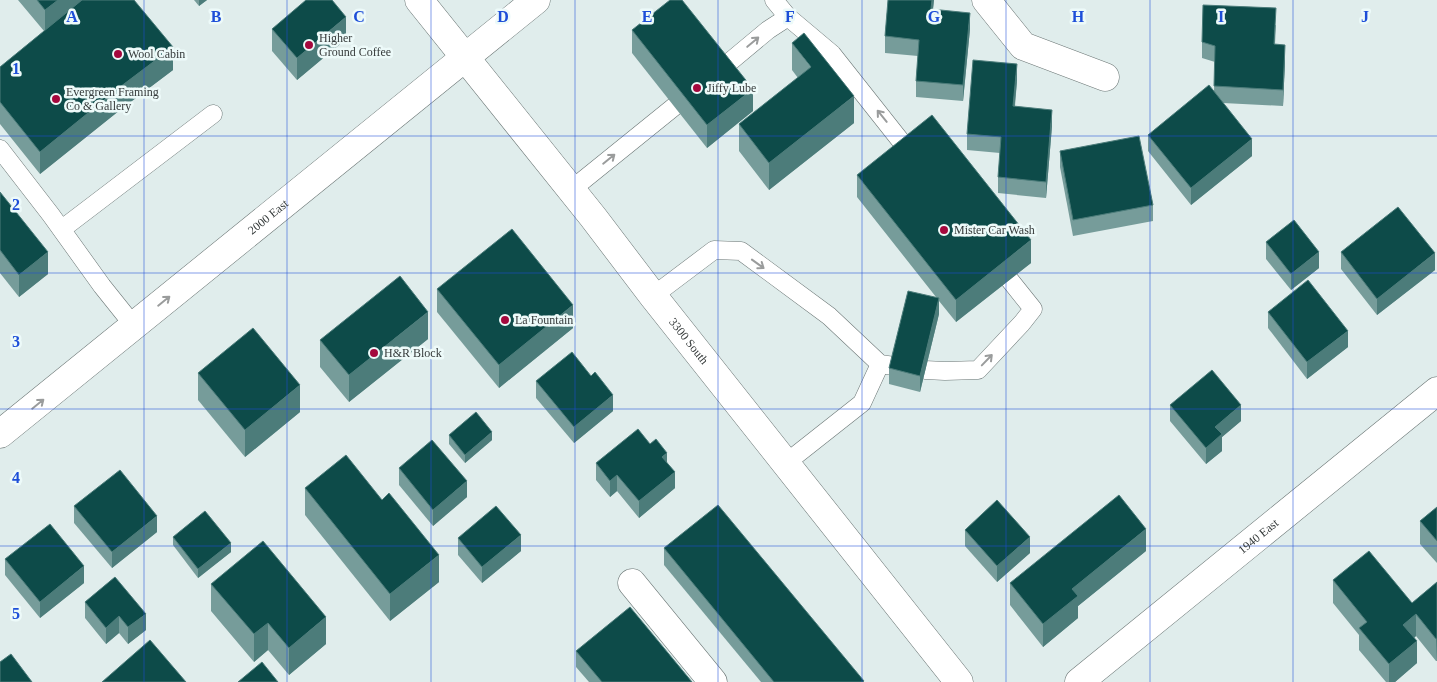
<svg xmlns="http://www.w3.org/2000/svg" width="1437" height="682" viewBox="0 0 1437 682" font-family="'Times New Roman',serif">
<style>
.lines{fill:none;stroke-linecap:round;stroke-linejoin:round}
.service-casing{stroke:#6b7675;stroke-width:19}
.minor-casing{stroke:#6b7675;stroke-width:29}
.tertiary-casing{stroke:#6b7675;stroke-width:29}
.primary-casing{stroke:#6b7675;stroke-width:29}
.service{stroke:#fff;stroke-width:18}
.minor{stroke:#fff;stroke-width:28}
.tertiary{stroke:#fff;stroke-width:28}
.primary{stroke:#fff;stroke-width:28}
.wall{fill:#769c9a}
.shaded-wall{fill:#4c7c7a}
.building{fill:#0d4b49;stroke:#4c7c7a}
.oneway{stroke:#9a9c9c}
.grid{fill:none;stroke:#1d4ed8;stroke-width:1;stroke-opacity:0.55}
.poi-dot{fill:#a4083d;stroke:#edfaf9;stroke-width:2}
.labels{text-anchor:middle;stroke-width:5;stroke-linejoin:round;paint-order:stroke}
.poi-label{font-size:12px;fill:#353a3a;stroke:#edfaf9;text-anchor:start}
.street-label{font-size:12px;fill:#353a3a;stroke:#edfaf9}
.grid-label{font-size:16px;text-anchor:middle;font-weight:bold;fill:#1d4ed8;stroke:#edfaf9;stroke-width:5;stroke-linejoin:round;paint-order:stroke}
</style>
<rect width="100%" height="100%" fill="#e0edec"/>
<g class="lines">
<defs>
<g id="service">
<polyline points="774,0 788,17 832,54 911,154"/>
<polyline points="720,70 768,30 788,17"/>
<polyline points="0,149 51,215 102,286 134,326"/>
<polyline points="571,190 675,106"/>
<polyline points="62,229 213,114"/>
<polyline points="653,296 714,250 741,251 829,316 880,364 894,366"/>
<polyline points="925,370 945,371 978,370 1022,323 1033,309 1009,279"/>
<polyline points="786,463 862,403 880,364"/>
</g>
<g id="minor">
<polyline points="986,0 1023,46 1105,77"/>
<polyline points="632,583 713,682"/>
<path id="s1" d="M 1079,682 L 1437,391"/>
</g>
<g id="tertiary">
<path id="s2" d="M 0,434 L 536,0"/>
</g>
<g id="primary">
<path id="s3" d="M 419,0 L 593,217 L 653,296 L 959,682"/>
</g>
</defs>
<use href="#service" class="service-casing"/>
<use href="#minor" class="minor-casing"/>
<use href="#tertiary" class="tertiary-casing"/>
<use href="#primary" class="primary-casing"/>
<use href="#service" class="service"/>
<use href="#minor" class="minor"/>
<use href="#tertiary" class="tertiary"/>
<use href="#primary" class="primary"/>
</g>
<g class="wall">
<polygon points="18,0 134,0 173,70 120,110 40,174 0,124 0,67 44,31"/>
<polygon points="194,0 207,0 199,6"/>
<polygon points="888,0 934,0 933,9 970,29 963,101 916,97 916,81 918,56 885,53 885,36"/>
<polygon points="1276,25 1275,44 1285,61 1283,106 1223,103 1252,156 1191,205 1148,151 1148,135 1214,91 1215,62 1202,58 1202,42"/>
<polygon points="272,29 346,39 297,80 272,51"/>
<polygon points="632,30 753,111 707,148 632,53"/>
<polygon points="792,43 854,123 769,190 739,151 739,124 798,78 792,70"/>
<polygon points="1017,81 1015,106 1052,126 1046,198 998,193 998,177 1000,153 967,150 967,134"/>
<polygon points="1060,151 1153,205 1153,221 1073,236 1060,167"/>
<polygon points="857,175 1031,263 956,322 939,301 939,314 920,392 889,384 889,368 936,297 857,197"/>
<polygon points="0,192 48,274 19,297 0,273"/>
<polygon points="1266,242 1319,268 1291,290 1266,259"/>
<polygon points="1341,252 1435,270 1377,315 1341,269"/>
<polygon points="437,289 573,328 499,388 437,312"/>
<polygon points="1268,312 1348,347 1307,379 1268,328"/>
<polygon points="428,339 349,402 320,367 320,340"/>
<polygon points="198,373 300,412 245,457 198,400"/>
<polygon points="591,376 613,411 574,443 536,398 536,381"/>
<polygon points="1170,405 1241,421 1222,437 1222,451 1206,464 1170,421"/>
<polygon points="449,435 492,440 465,463 449,444"/>
<polygon points="667,462 675,488 639,518 617,491 610,497 596,480 596,463"/>
<polygon points="399,468 467,497 433,526 399,485"/>
<polygon points="305,488 439,582 390,621 305,515"/>
<polygon points="74,506 157,532 112,568 74,523"/>
<polygon points="1437,507 1437,563 1420,544 1420,521"/>
<polygon points="965,530 1030,553 997,582 965,546"/>
<polygon points="173,537 231,552 198,578 173,545"/>
<polygon points="458,538 521,551 482,583 458,555"/>
<polygon points="664,548 864,682 761,682 664,565"/>
<polygon points="1146,551 1078,606 1078,618 1043,647 1010,605 1010,583"/>
<polygon points="5,559 84,583 40,618 5,575"/>
<polygon points="115,577 146,630 128,644 119,633 106,644 85,618 85,602"/>
<polygon points="1333,580 1412,603 1437,582 1437,661 1436,661 1416,636 1414,638 1417,663 1395,682 1386,682 1359,650 1359,635 1333,603"/>
<polygon points="211,584 326,644 289,675 268,650 254,662 211,611"/>
<polygon points="576,651 692,682 589,682 576,667"/>
</g>
<g class="shaded-wall">
<polygon points="58,0 85,0 45,33 45,10"/>
<polygon points="199,0 207,0 199,6"/>
<polygon points="932,0 934,0 931,26 931,9"/>
<polygon points="970,13 970,29 963,101 963,85"/>
<polygon points="346,17 346,39 297,80 297,58"/>
<polygon points="1285,45 1285,61 1283,106 1283,90"/>
<polygon points="173,47 173,70 120,110 40,174 40,152 120,87"/>
<polygon points="1017,64 1017,81 1013,122 1013,106"/>
<polygon points="753,89 753,111 707,148 707,125"/>
<polygon points="854,96 854,123 769,190 769,163"/>
<polygon points="1052,110 1052,126 1046,198 1046,182"/>
<polygon points="1252,139 1252,156 1191,205 1191,188"/>
<polygon points="1031,240 1031,263 956,322 956,300"/>
<polygon points="48,252 48,274 19,297 19,275"/>
<polygon points="1319,252 1319,268 1291,290 1291,274"/>
<polygon points="1435,253 1435,270 1377,315 1377,299"/>
<polygon points="939,298 939,314 920,392 920,376"/>
<polygon points="573,305 573,328 499,388 499,365"/>
<polygon points="428,312 428,339 349,402 349,375"/>
<polygon points="1348,331 1348,347 1307,379 1307,362"/>
<polygon points="300,385 300,412 245,457 245,430"/>
<polygon points="613,395 613,411 574,443 574,427"/>
<polygon points="1241,405 1241,421 1222,437 1222,451 1206,464 1206,448 1215,427"/>
<polygon points="492,432 492,440 465,463 465,455"/>
<polygon points="667,453 667,469 662,457"/>
<polygon points="675,472 675,488 639,518 639,501"/>
<polygon points="617,475 617,491 610,497 610,481"/>
<polygon points="467,481 467,497 433,526 433,510"/>
<polygon points="157,516 157,532 112,568 112,552"/>
<polygon points="1146,529 1146,551 1078,606 1078,618 1043,647 1043,624 1072,589"/>
<polygon points="521,535 521,551 482,583 482,567"/>
<polygon points="1030,537 1030,553 997,582 997,566"/>
<polygon points="231,543 231,552 198,578 198,569"/>
<polygon points="439,555 439,582 390,621 390,594"/>
<polygon points="84,566 84,583 40,618 40,602"/>
<polygon points="146,614 146,630 128,644 128,627"/>
<polygon points="1416,614 1416,636 1403,647 1403,625"/>
<polygon points="119,616 119,633 106,644 106,628"/>
<polygon points="326,617 326,644 289,675 289,648"/>
<polygon points="268,623 268,650 254,662 254,634"/>
<polygon points="1436,639 1437,639 1436,661"/>
<polygon points="1417,641 1417,663 1395,682 1389,682 1389,664"/>
</g>
<g class="building">
<polygon points="37,0 58,0 45,10"/>
<polygon points="82,0 134,0 173,47 120,87 40,152 0,102 0,67"/>
<polygon points="306,0 332,0 346,17 297,58 272,29"/>
<polygon points="670,0 682,0 753,89 707,125 632,30"/>
<polygon points="888,0 932,0 931,9 970,13 963,85 916,81 919,40 885,36"/>
<polygon points="1203,5 1276,8 1274,44 1285,45 1283,90 1214,86 1215,46 1202,42"/>
<polygon points="804,33 854,96 769,163 739,124 811,67 792,43"/>
<polygon points="973,60 1017,64 1013,106 1052,110 1046,182 998,177 1001,137 967,134"/>
<polygon points="1209,85 1252,139 1191,188 1148,135"/>
<polygon points="932,115 1031,240 956,300 857,175"/>
<polygon points="1139,136 1153,205 1073,220 1060,151"/>
<polygon points="0,192 48,252 19,275 0,250"/>
<polygon points="1398,207 1435,253 1377,299 1341,252"/>
<polygon points="1294,220 1319,252 1291,274 1266,242"/>
<polygon points="512,229 573,305 499,365 437,289"/>
<polygon points="400,276 428,312 349,375 320,340"/>
<polygon points="1308,280 1348,331 1307,362 1268,312"/>
<polygon points="908,291 939,298 920,376 889,368"/>
<polygon points="253,328 300,385 245,430 198,373"/>
<polygon points="572,352 591,376 595,372 613,395 574,427 536,381"/>
<polygon points="1212,370 1241,405 1215,427 1222,434 1206,448 1170,405"/>
<polygon points="476,412 492,432 465,455 449,435"/>
<polygon points="638,429 650,444 656,439 667,453 662,457 675,472 639,501 617,475 610,481 596,463"/>
<polygon points="432,440 467,481 433,510 399,468"/>
<polygon points="346,455 382,500 389,493 439,555 390,594 305,488"/>
<polygon points="120,470 157,516 112,552 74,506"/>
<polygon points="1119,495 1146,529 1072,589 1078,596 1043,624 1010,583"/>
<polygon points="997,500 1030,537 997,566 965,530"/>
<polygon points="718,505 864,681 863,682 774,682 664,548"/>
<polygon points="496,506 521,535 482,567 458,538"/>
<polygon points="1437,507 1437,541 1420,521"/>
<polygon points="205,511 231,543 198,569 173,537"/>
<polygon points="50,524 84,566 40,602 5,559"/>
<polygon points="263,541 326,617 289,648 268,623 254,634 211,584"/>
<polygon points="1369,551 1412,603 1437,582 1437,639 1436,639 1416,614 1403,625 1417,641 1389,664 1359,628 1367,622 1333,580"/>
<polygon points="115,577 146,614 128,627 119,616 106,628 85,602"/>
<polygon points="630,607 692,682 602,682 576,651"/>
<polygon points="150,640 186,682 102,682"/>
<polygon points="11,654 32,682 0,682 0,662"/>
<polygon points="262,662 278,682 238,682"/>
</g>
<defs><path id="oneway-shaft" d="M-6 0H5M1.5-3L5.5 0L1.5 3" fill="none" stroke-width="1.6" stroke-linecap="round" stroke-linejoin="round" transform="scale(1.25)"/></defs>
<g class="oneway">
<use href="#oneway-shaft" transform="translate(753 42) rotate(-40)"/>
<use href="#oneway-shaft" transform="translate(882 116) rotate(-129)"/>
<use href="#oneway-shaft" transform="translate(609 159) rotate(-39)"/>
<use href="#oneway-shaft" transform="translate(758 264) rotate(36)"/>
<use href="#oneway-shaft" transform="translate(164 301) rotate(-39)"/>
<use href="#oneway-shaft" transform="translate(987 360) rotate(-46)"/>
<use href="#oneway-shaft" transform="translate(38 404) rotate(-39)"/>
</g>
<path class="grid" d="M 144,0 L 144,682M 287,0 L 287,682M 431,0 L 431,682M 575,0 L 575,682M 718,0 L 718,682M 862,0 L 862,682M 1006,0 L 1006,682M 1150,0 L 1150,682M 1293,0 L 1293,682M 0,136 L 1437,136M 0,273 L 1437,273M 0,409 L 1437,409M 0,546 L 1437,546"/>
<g class="poi-dot">
<circle cx="309" cy="45" r="5"/>
<circle cx="118" cy="54" r="5"/>
<circle cx="697" cy="88" r="5"/>
<circle cx="56" cy="99" r="5"/>
<circle cx="944" cy="230" r="5"/>
<circle cx="505" cy="320" r="5"/>
<circle cx="374" cy="353" r="5"/>
</g>
<g class="labels">
<g class="poi-label">
<text x="319" y="42">Higher<tspan x="319" dy="14">Ground Coffee</tspan></text>
<text x="128" y="58">Wool Cabin</text>
<text x="707" y="92">Jiffy Lube</text>
<text x="66" y="96">Evergreen Framing<tspan x="66" dy="14">Co &amp; Gallery</tspan></text>
<text x="954" y="234">Mister Car Wash</text>
<text x="515" y="324">La Fountain</text>
<text x="384" y="357">H&amp;R Block</text>
</g>
<g class="street-label">
<text dy="4" stroke="none"><textPath href="#s2" startOffset="345">2000 East</textPath></text>
<text dy="4" stroke="none"><textPath href="#s3" startOffset="435">3300 South</textPath></text>
<text dy="4" stroke="none"><textPath href="#s1" startOffset="231">1940 East</textPath></text>
</g>
</g>
<g class="grid-label">
<text x="72" y="22">A</text>
<text x="216" y="22">B</text>
<text x="359" y="22">C</text>
<text x="503" y="22">D</text>
<text x="647" y="22">E</text>
<text x="790" y="22">F</text>
<text x="934" y="22">G</text>
<text x="1078" y="22">H</text>
<text x="1221" y="22">I</text>
<text x="1365" y="22">J</text>
<text x="16" y="74">1</text>
<text x="16" y="210">2</text>
<text x="16" y="347">3</text>
<text x="16" y="483">4</text>
<text x="16" y="619">5</text>
</g>
</svg>
